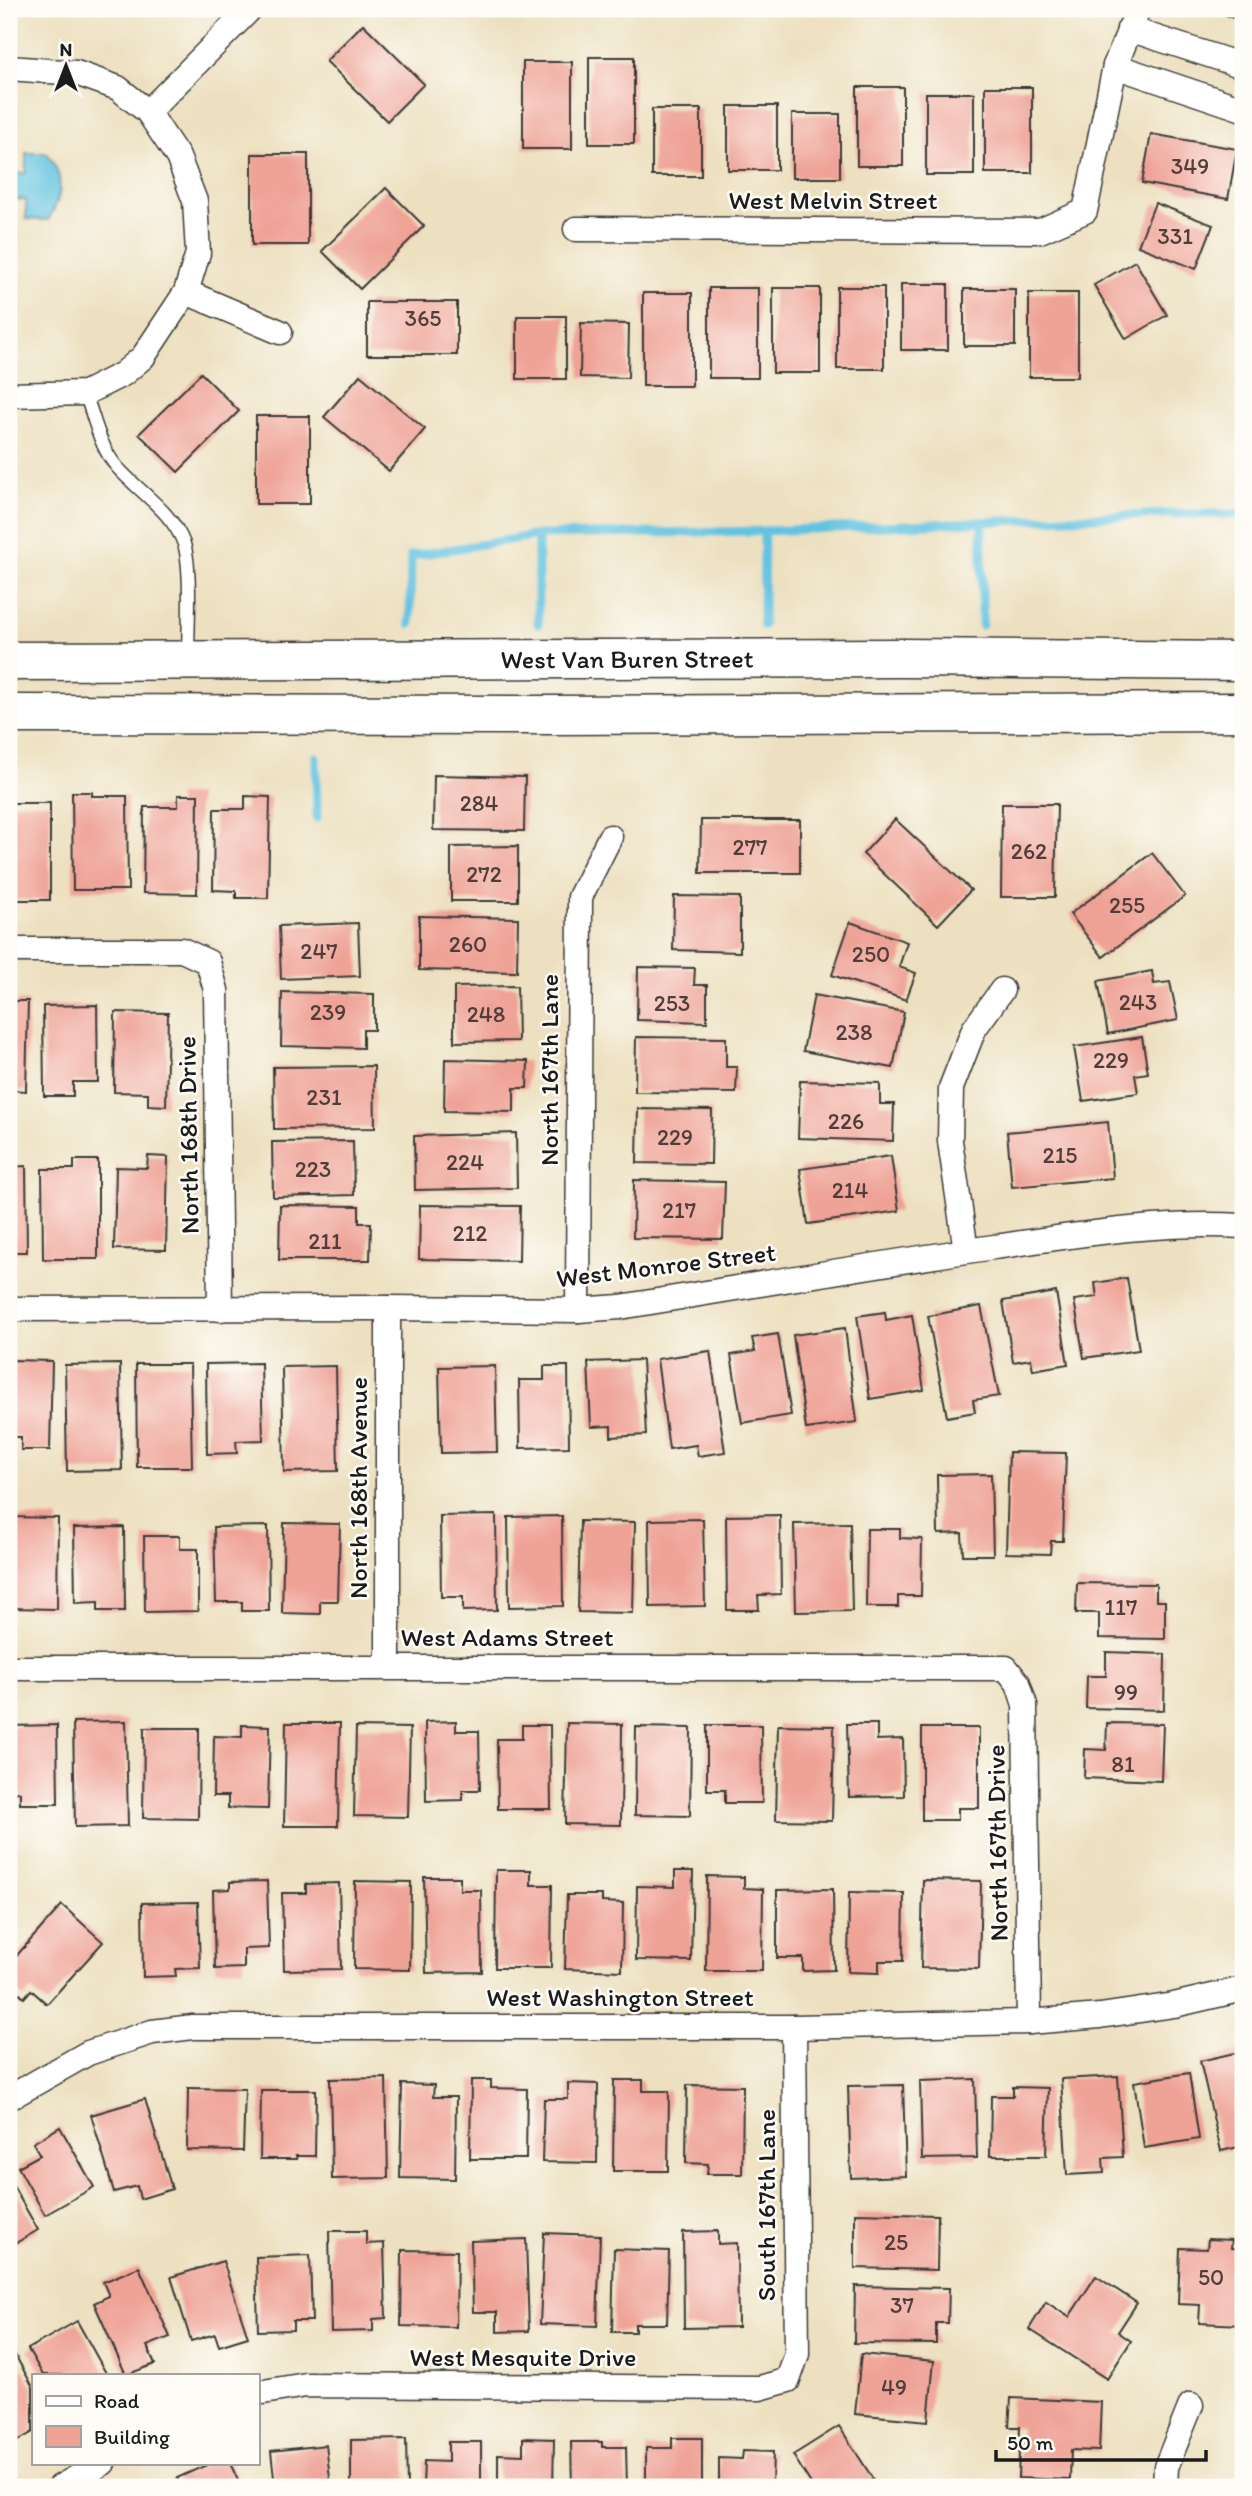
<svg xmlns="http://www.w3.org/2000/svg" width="1252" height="2496" viewBox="0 0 1252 2496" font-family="Itim,sans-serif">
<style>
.water{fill:#62c3e0;stroke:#3f707e;stroke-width:2}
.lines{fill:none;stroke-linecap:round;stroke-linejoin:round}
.stream{stroke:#62c3e0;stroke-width:9}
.building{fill:#efa296}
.service-casing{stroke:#3b3935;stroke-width:15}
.minor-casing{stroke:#3b3935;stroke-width:27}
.primary-casing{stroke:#3b3935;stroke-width:41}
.service{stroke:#fff;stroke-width:12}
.minor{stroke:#fff;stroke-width:24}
.primary{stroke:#fff;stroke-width:38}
.labels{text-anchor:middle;stroke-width:5;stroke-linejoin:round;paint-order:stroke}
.number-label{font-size:23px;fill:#513e3a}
.street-label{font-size:26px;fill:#1c1c1c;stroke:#fdfcf7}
</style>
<rect width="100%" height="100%" fill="#fdfcf7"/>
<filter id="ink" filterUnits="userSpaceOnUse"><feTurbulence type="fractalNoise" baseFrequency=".0143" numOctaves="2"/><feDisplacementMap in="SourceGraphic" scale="14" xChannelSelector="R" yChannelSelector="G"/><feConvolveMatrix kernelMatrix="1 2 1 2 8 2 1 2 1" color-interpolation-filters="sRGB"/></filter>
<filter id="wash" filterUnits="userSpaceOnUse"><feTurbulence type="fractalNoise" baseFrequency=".00686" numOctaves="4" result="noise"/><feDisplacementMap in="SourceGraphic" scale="28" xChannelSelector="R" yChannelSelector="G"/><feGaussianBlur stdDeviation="1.57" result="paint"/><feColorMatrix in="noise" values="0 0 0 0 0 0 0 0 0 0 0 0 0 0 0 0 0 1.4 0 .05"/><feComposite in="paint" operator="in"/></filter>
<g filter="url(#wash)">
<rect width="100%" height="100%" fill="#ede0c0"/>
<path class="water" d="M 26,153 L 47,153 C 65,177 63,195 48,220 L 26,219 L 26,200 L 14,199 L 14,174 L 26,173 Z"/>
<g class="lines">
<g class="stream">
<polyline points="982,522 982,625"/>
<polyline points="538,535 538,624"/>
<polyline points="410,624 411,556 538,535 764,531 1164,514 1243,514"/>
<polyline points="763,625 764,531"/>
<polyline points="316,757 317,818"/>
</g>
</g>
<g id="blocks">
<g class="building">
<polygon points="1211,9 1243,9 1243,22"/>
<polygon points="363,24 424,84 387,121 326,61"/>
<rect x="589" y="57" width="45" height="87"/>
<rect x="523" y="62" width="49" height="87"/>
<rect x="857" y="87" width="46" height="79"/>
<rect x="985" y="87" width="47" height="86"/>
<rect x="926" y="93" width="48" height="82"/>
<rect x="728" y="106" width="49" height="64"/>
<rect x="652" y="109" width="49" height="67"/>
<rect x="792" y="114" width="48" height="64"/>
<polygon points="1151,134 1237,149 1228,199 1142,183"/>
<rect x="252" y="154" width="56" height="91"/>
<polygon points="386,188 424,226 360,289 322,251"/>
<polygon points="1155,203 1213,225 1196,269 1138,246"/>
<polygon points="1135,261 1167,315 1126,339 1094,285"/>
<rect x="901" y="284" width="47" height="66"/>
<rect x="837" y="287" width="47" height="82"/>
<rect x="709" y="288" width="49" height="90"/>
<rect x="773" y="288" width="47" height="85"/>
<rect x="964" y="289" width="51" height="57"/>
<rect x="643" y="293" width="49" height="93"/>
<rect x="1029" y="293" width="49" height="84"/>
<rect x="367" y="302" width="90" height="53"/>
<rect x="517" y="316" width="49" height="63"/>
<polygon points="581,323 629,324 628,378 580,377"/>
<polygon points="201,373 239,411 178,472 139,434"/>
<polygon points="360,375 425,429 389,471 324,417"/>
<rect x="256" y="416" width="54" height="88"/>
<polygon points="434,775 525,777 524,831 433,830"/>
<polygon points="72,792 92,792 92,796 127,796 128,890 73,890"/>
<polygon points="178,795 198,795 197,894 143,893 144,807 178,807"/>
<polygon points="245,796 270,797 268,898 236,898 236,891 213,890 214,809 245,809"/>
<rect x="9" y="803" width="41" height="97"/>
<polygon points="1002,804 1057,804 1055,897 1001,897"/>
<polygon points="895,819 971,890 938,925 863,854"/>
<polygon points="701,820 800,820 800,873 700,873"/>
<polygon points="518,846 518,901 451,901 451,847"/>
<polygon points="1152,853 1185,896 1103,957 1070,914"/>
<polygon points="674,896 740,897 740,952 673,950"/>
<polygon points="419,916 518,918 517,972 419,970"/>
<polygon points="850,922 907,942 899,967 916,973 906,1000 832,975"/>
<polygon points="358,923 360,976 281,979 279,926"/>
<polygon points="638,967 695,968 694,985 707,985 707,1022 637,1020"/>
<polygon points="1152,971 1154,984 1170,982 1178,1020 1108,1034 1098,981"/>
<polygon points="517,986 518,1041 454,1042 454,987"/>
<polygon points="282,992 374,994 374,1030 363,1030 363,1048 281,1046"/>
<polygon points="814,995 904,1012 893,1068 803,1051"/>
<polygon points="9,1001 28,1001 26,1091 9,1090"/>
<polygon points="97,1005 98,1082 73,1082 73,1096 44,1096 43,1006"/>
<polygon points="115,1012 168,1013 166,1106 148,1105 148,1093 114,1092"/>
<polygon points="636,1037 726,1038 726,1067 737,1067 736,1093 635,1092"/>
<polygon points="1142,1037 1148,1073 1135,1075 1138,1093 1083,1101 1074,1047"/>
<polygon points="445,1059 528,1061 527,1088 514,1088 514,1112 444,1111"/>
<polygon points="374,1066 375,1128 274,1129 273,1067"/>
<polygon points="800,1081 880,1083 880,1104 894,1104 893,1141 798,1138"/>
<polygon points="638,1109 712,1110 711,1164 637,1163"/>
<polygon points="1108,1122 1113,1178 1012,1187 1007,1132"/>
<polygon points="516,1133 517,1188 415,1190 414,1136"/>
<polygon points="353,1141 354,1195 273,1197 272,1142"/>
<polygon points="148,1156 168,1157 166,1250 114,1249 116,1167 147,1168"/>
<polygon points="891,1156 899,1211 808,1224 800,1169"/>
<polygon points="74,1160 98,1160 98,1259 43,1259 42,1169 74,1169"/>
<polygon points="26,1166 27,1252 9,1252 9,1167"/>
<polygon points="634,1180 725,1182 723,1239 633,1238"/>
<polygon points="280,1205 359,1206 359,1223 371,1223 370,1260 279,1260"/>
<polygon points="420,1205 520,1206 519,1261 419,1259"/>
<polygon points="1127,1278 1139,1350 1084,1358 1074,1300 1097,1297 1095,1283"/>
<polygon points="1056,1292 1068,1364 1033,1370 1031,1359 1013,1362 1003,1301"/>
<polygon points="981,1306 999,1396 973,1400 975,1412 947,1417 928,1316"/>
<polygon points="885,1312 886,1320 912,1315 924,1390 870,1399 857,1316"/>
<polygon points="845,1328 857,1422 806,1429 793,1335"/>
<polygon points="778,1334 791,1415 742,1423 731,1355 755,1351 752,1338"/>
<polygon points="710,1351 725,1452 698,1456 696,1445 669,1449 657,1359"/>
<polygon points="9,1360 52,1361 50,1450 21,1450 21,1437 9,1437"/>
<polygon points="642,1360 646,1435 611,1437 611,1426 591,1427 588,1362"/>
<polygon points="261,1363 263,1440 236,1441 237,1453 207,1454 206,1364"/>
<polygon points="120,1364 122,1470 67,1471 65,1365"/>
<polygon points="136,1364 190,1364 192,1467 137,1467"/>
<polygon points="336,1366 338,1471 284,1472 282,1367"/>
<polygon points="495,1366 497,1452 441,1453 439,1367"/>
<polygon points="544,1366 568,1366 569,1447 520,1448 519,1380 544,1380"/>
<polygon points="1009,1452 1066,1453 1063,1541 1051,1541 1050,1554 1006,1553"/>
<polygon points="991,1474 993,1555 963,1555 962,1533 938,1534 937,1475"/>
<polygon points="496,1515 497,1610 463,1611 463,1597 441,1597 440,1516"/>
<polygon points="780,1515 781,1594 758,1595 759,1610 727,1610 726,1516"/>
<polygon points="562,1516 563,1606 509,1607 508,1517"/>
<polygon points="9,1517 58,1518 57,1609 9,1608"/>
<polygon points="703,1519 705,1606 650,1607 649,1520"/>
<polygon points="580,1521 635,1522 633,1613 578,1612"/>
<polygon points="284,1523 340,1524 338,1601 320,1601 320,1614 282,1613"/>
<polygon points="850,1523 852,1611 796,1612 794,1524"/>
<polygon points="268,1526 269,1611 242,1611 242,1602 216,1602 214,1527"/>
<polygon points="124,1527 125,1611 98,1611 98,1602 75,1603 74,1528"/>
<polygon points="867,1529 900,1529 900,1538 922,1539 921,1596 898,1596 898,1607 866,1607"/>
<polygon points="144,1536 180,1536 180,1549 198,1549 198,1611 145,1612"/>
<polygon points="1077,1583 1156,1584 1156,1601 1165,1601 1165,1639 1099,1638 1099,1613 1076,1613"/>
<polygon points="1106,1652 1165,1654 1164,1710 1086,1708 1087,1676 1106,1676"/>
<polygon points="126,1721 128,1826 75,1827 73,1722"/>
<polygon points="456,1721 456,1731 479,1731 480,1790 463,1790 463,1800 426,1801 425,1722"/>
<polygon points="286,1723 340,1723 338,1826 284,1826"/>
<polygon points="567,1723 622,1724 621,1825 565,1824"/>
<polygon points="1107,1723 1163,1724 1161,1781 1084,1778 1085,1749 1106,1750"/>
<polygon points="847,1724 877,1724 877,1740 903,1739 904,1796 849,1797"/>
<polygon points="57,1725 58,1804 20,1804 20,1792 9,1793 9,1726"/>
<polygon points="242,1725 270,1726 268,1809 228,1808 228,1796 213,1796 214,1736 242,1737"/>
<polygon points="522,1725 550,1725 551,1809 498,1809 497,1739 522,1739"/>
<polygon points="707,1725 761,1725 762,1803 725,1803 725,1790 707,1790"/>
<polygon points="778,1725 834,1726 832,1821 776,1820"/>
<polygon points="356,1727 410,1728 408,1817 354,1816"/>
<polygon points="636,1727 691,1728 690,1816 635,1815"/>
<polygon points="144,1728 199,1728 198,1819 143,1818"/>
<polygon points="922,1728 979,1728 979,1808 958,1808 958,1820 922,1820"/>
<polygon points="496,1870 531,1870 531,1885 552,1885 551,1968 495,1968"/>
<polygon points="675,1871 693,1871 691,1961 636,1960 637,1886 675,1887"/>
<polygon points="707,1876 744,1877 744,1888 763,1889 762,1971 706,1971"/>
<polygon points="424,1877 460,1877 460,1890 481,1890 482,1972 426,1973"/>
<polygon points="923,1880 981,1881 979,1969 921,1968"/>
<polygon points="267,1881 269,1948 244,1949 244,1968 215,1969 213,1890 230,1889 230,1882"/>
<polygon points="355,1881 411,1882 410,1970 354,1969"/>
<polygon points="339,1883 341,1969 284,1970 282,1893 306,1893 306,1884"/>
<polygon points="833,1889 834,1970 803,1971 803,1958 777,1958 777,1890"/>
<polygon points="849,1892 904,1893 903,1961 879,1961 879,1973 848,1972"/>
<polygon points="567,1895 602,1895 602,1902 623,1903 622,1971 565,1969"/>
<polygon points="198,1902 200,1968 175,1969 176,1976 143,1977 142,1903"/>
<polygon points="62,1905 103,1942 47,2004 31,1990 24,1998 9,1984 9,1964"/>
<polygon points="1243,2051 1243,2146 1221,2151 1200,2061"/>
<polygon points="1189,2073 1199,2139 1144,2148 1134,2082"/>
<polygon points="1118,2076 1123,2157 1103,2158 1104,2173 1067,2175 1061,2079"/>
<polygon points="386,2078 388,2178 332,2179 330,2079"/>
<polygon points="975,2079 977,2158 922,2159 920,2081"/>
<polygon points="471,2080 491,2080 491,2088 527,2089 526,2159 470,2159"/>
<polygon points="614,2080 643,2080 643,2091 669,2091 668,2171 613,2171"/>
<polygon points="568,2083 598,2084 597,2163 542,2162 544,2099 568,2099"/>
<polygon points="402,2084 434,2085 433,2097 456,2097 455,2179 400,2178"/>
<polygon points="687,2085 743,2086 742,2174 707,2174 708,2164 686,2163"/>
<polygon points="903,2085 906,2176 851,2178 848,2086"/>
<polygon points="1013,2087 1048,2088 1046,2156 990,2156 991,2096 1013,2096"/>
<polygon points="188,2088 245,2089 243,2151 187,2150"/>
<polygon points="261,2090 316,2090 315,2156 296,2156 297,2159 260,2159"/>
<polygon points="145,2099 172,2189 140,2199 137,2186 114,2192 91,2115"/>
<polygon points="60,2127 94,2187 45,2215 18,2167 40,2155 33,2143"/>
<polygon points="9,2179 38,2230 9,2247"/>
<polygon points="855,2213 938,2215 937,2270 855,2268"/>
<polygon points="329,2231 366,2231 366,2244 384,2243 386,2318 373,2319 373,2331 331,2332"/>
<polygon points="718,2231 718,2244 737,2243 738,2327 684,2328 683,2232"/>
<polygon points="544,2233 600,2235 597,2326 540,2324"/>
<polygon points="526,2239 529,2331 497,2332 497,2312 473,2312 471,2241"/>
<polygon points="1208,2239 1232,2240 1231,2248 1243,2249 1243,2325 1199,2323 1200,2305 1178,2304 1180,2248 1207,2249"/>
<polygon points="614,2249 669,2251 667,2324 635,2324 635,2332 612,2332"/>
<polygon points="402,2250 457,2251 456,2327 401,2326"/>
<polygon points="310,2255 312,2321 293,2321 293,2330 258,2331 256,2257"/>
<polygon points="223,2261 248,2337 219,2346 215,2334 191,2341 171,2277"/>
<polygon points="139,2267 170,2337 147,2346 155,2364 126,2375 94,2303 109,2296 103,2282"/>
<polygon points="1096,2276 1137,2303 1118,2332 1131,2341 1107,2379 1029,2329 1046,2302 1069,2317"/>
<polygon points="855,2286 949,2288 948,2323 936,2323 936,2344 854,2343"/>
<polygon points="77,2321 107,2375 43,2375 28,2349"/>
<polygon points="9,2344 33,2387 33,2432 9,2446"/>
<polygon points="861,2354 934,2361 928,2421 855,2414"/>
<polygon points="1011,2398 1101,2402 1099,2451 1071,2450 1070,2480 1018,2478 1020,2427 1009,2427"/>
<polygon points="839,2426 873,2479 860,2487 813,2487 793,2455"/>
<polygon points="523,2438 554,2439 553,2487 498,2487 498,2454 523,2455"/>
<polygon points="672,2438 702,2438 702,2487 646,2487 646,2448 672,2448"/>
<polygon points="406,2439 407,2487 351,2487 351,2440"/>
<polygon points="448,2442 481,2442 481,2487 423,2487 424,2461 448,2462"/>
<polygon points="571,2442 602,2442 602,2447 626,2447 627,2487 572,2487"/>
<polygon points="326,2445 331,2487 275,2487 271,2451"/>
<polygon points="743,2451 773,2452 772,2487 719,2487 719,2458 742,2459"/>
<polygon points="211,2463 230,2463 241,2487 181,2487 177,2478"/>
</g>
</g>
</g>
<g filter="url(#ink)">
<use href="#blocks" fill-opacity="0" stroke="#3b3935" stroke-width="2"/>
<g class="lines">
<defs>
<path id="service" d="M 85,393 C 94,417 100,448 117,467 C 139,492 172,511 184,544 C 192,569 188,628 188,657"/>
<g id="minor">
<polyline points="1129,29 1243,66"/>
<polyline points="1115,66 1243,109"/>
<polyline points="9,68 76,73 118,88 148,112 178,157 195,201 198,253 186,292 143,357 123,374 85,393 9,395"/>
<polyline points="148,112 250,9"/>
<polyline points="576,229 1040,231 1085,211 1115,66 1138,9"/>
<polyline points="186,292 280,332"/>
<polyline points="9,950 182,950 208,962 216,990 220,1309"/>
<polyline points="966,1251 950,1141 951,1088 974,1029 1002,990"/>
<polyline points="388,1308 388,1667"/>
<path d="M 9,1309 L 388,1308 L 578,1310 L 620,1307 C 745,1287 869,1265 994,1247 C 1077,1235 1159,1221 1243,1226"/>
<polyline points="578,1310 580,897 610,837"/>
<polyline points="9,1668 1006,1668 1018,1683 1025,1705 1029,2022"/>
<polyline points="9,2098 88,2053 152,2032 193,2027 794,2027 1029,2022 1100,2016 1174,2005 1243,1989"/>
<polyline points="257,2393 306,2385 760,2388 788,2380 797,2354 794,2027"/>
<polyline points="60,2487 103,2463"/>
<polyline points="1165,2487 1166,2467 1191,2405"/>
</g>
<g id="primary">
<path id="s1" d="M 9,661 L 902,658 L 1243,661"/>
<polyline points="9,714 552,715 1243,712"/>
</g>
</defs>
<use href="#service" class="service-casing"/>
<use href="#minor" class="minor-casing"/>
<use href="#primary" class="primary-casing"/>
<use href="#service" class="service"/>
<use href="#minor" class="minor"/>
<use href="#primary" class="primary"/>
</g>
</g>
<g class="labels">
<g class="number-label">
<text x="1190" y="174">349</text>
<text x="1175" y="244">331</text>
<text x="423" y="326">365</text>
<text x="479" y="811">284</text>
<text x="750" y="855">277</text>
<text x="1029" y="859">262</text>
<text x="484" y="882">272</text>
<text x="1127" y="913">255</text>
<text x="468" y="952">260</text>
<text x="319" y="959">247</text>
<text x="871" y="962">250</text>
<text x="1138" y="1010">243</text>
<text x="672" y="1011">253</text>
<text x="328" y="1020">239</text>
<text x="486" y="1022">248</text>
<text x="854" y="1040">238</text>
<text x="1111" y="1068">229</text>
<text x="324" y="1105">231</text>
<text x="846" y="1129">226</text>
<text x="675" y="1145">229</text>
<text x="1060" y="1163">215</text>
<text x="465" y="1170">224</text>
<text x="313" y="1177">223</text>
<text x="850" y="1198">214</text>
<text x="679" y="1218">217</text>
<text x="470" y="1241">212</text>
<text x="325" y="1249">211</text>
<text x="1121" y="1615">117</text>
<text x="1126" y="1700">99</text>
<text x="1123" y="1772">81</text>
<text x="896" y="2250">25</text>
<text x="1211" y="2285">50</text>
<text x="902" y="2313">37</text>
<text x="894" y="2395">49</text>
</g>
<g class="street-label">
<text x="833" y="209">West Melvin Street</text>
<text dy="9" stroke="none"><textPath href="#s1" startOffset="618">West Van Buren Street</textPath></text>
<text transform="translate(549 1070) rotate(-90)" y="9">North 167th Lane</text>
<text transform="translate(188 1135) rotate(-91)" y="9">North 168th Drive</text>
<text transform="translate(666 1265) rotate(-7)" y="9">West Monroe Street</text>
<text transform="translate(358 1488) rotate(-90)" y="9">North 168th Avenue</text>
<text x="507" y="1646">West Adams Street</text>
<text transform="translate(997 1843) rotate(-91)" y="9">North 167th Drive</text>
<text x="620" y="2006">West Washington Street</text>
<text transform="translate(766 2205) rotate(-90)" y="9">South 167th Lane</text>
<text x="523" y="2366">West Mesquite Drive</text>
</g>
</g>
<rect width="1252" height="2496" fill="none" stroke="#fdfcf7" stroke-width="35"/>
<rect x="32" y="2374" width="228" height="91" fill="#fdfcf7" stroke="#a3a29f" stroke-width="2"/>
<rect x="46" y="2396" width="35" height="10" fill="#ffffff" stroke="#a3a29f" stroke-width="2"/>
<text x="94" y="2408" font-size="21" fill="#1c1c1c">Road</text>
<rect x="46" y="2426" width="35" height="21" fill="#efa296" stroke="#a3a29f" stroke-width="2"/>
<text x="94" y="2444" font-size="21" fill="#1c1c1c">Building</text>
<g transform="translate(66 66)" stroke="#fdfcf7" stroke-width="5" paint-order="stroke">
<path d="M0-5L12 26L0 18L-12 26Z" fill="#1c1c1c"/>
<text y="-10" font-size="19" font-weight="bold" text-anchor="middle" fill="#1c1c1c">N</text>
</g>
<path d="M996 2450v10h210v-10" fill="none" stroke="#1c1c1c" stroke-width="3.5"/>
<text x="1007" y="2450" font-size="21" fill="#1c1c1c" stroke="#fdfcf7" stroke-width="5" paint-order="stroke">50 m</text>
</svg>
